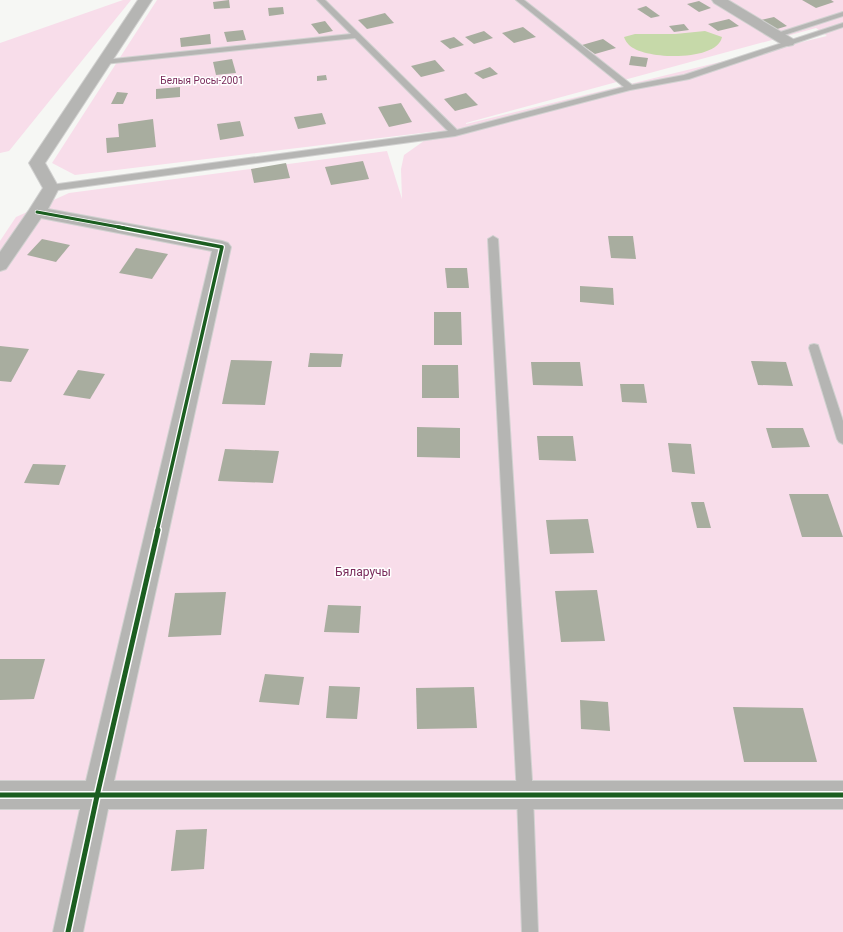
<svg xmlns="http://www.w3.org/2000/svg" width="843" height="932" viewBox="0 0 843 932" font-family="Roboto,sans-serif">
<style>
.green{fill:#f8ddea;fill-rule:evenodd}
.water{fill:#c6d9a9}
.building{fill:#a8ad9f}
.lines{fill:none;stroke-linecap:round;stroke-linejoin:round}
.lane-casing{stroke:#d1d1d0;stroke-width:2}
.street-casing{stroke:#d1d1d0;stroke-width:2}
.lane{fill:#b5b5b3;fill-rule:evenodd}
.street{fill:#b5b5b3;fill-rule:evenodd}
.cycleway-far2-casing{stroke:#fff;stroke-width:4.5}
.cycleway-far1-casing{stroke:#fff;stroke-width:6}
.cycleway-casing{stroke:#fff;stroke-width:8}
.cycleway-far2{stroke:#1b5e20;stroke-width:3}
.cycleway-far1{stroke:#1b5e20;stroke-width:3.5}
.cycleway{stroke:#1b5e20;stroke-width:5}
.labels{text-anchor:middle;stroke-width:3;stroke-linejoin:round;paint-order:stroke}
.far-park-label{font-size:10px;fill:#792a5a;stroke:#fff}
.park-label{font-size:12px;fill:#792a5a;stroke:#fff}
</style>
<rect width="100%" height="100%" fill="#f6f7f4"/>
<g class="green">
<polygon points="123,0 131,0 9,151 0,153 0,43"/>
<path d="M 157,0 L 843,0 L 843,932 L 0,932 L 0,241 L 16,217 L 69,193 L 387,151 L 402,199 L 401,169 L 404,155 L 438,131 L 75,175 L 52,163 ZM 816,28 L 827,36 L 466,124 L 466,123 Z"/>
</g>
<path class="water" d="M 705,31 L 722,37 C 717,62 644,60 629,45 C 627,43 625,40 624,37 L 635,34 L 675,34 Z"/>
<g class="building">
<polygon points="229,0 230,8 214,9 213,2"/>
<polygon points="802,0 831,0 834,2 816,8"/>
<polygon points="699,1 711,8 699,12 687,4"/>
<polygon points="646,6 660,16 651,18 637,9"/>
<polygon points="283,7 284,14 269,16 268,8"/>
<polygon points="385,13 394,23 367,29 358,20"/>
<polygon points="774,17 787,26 774,30 761,20"/>
<polygon points="729,19 739,26 718,31 708,24"/>
<polygon points="325,21 333,31 319,34 311,24"/>
<polygon points="684,24 689,30 674,32 669,26"/>
<polygon points="523,27 536,37 514,43 502,33"/>
<polygon points="243,30 246,40 227,42 224,32"/>
<polygon points="484,31 493,38 474,44 465,37"/>
<polygon points="210,34 211,44 181,47 180,38"/>
<polygon points="454,37 464,45 450,49 440,41"/>
<polygon points="603,39 616,48 595,54 582,45"/>
<polygon points="631,56 648,58 646,67 629,65"/>
<polygon points="232,59 236,73 216,75 213,62"/>
<polygon points="435,60 445,71 421,77 411,66"/>
<polygon points="490,67 498,74 483,79 474,73"/>
<polygon points="326,75 327,80 317,81 317,76"/>
<polygon points="180,87 180,97 156,99 156,89"/>
<polygon points="117,92 128,93 123,104 111,104"/>
<polygon points="466,93 478,105 455,111 444,99"/>
<polygon points="401,103 412,122 389,127 378,107"/>
<polygon points="322,113 326,124 298,129 294,117"/>
<polygon points="153,119 156,147 107,153 106,138 119,137 118,124"/>
<polygon points="240,121 244,136 220,140 217,124"/>
<polygon points="363,161 369,179 331,185 325,167"/>
<polygon points="286,163 290,178 254,183 251,169"/>
<polygon points="608,236 633,236 636,259 611,258"/>
<polygon points="42,239 70,245 56,262 27,255"/>
<polygon points="136,248 168,254 152,279 119,273"/>
<polygon points="445,268 467,268 469,288 447,288"/>
<polygon points="580,286 613,288 614,305 580,302"/>
<polygon points="434,312 461,312 462,345 434,345"/>
<polygon points="0,346 29,349 11,382 0,381"/>
<polygon points="310,353 343,354 341,367 308,367"/>
<polygon points="231,360 272,361 265,405 222,404"/>
<polygon points="751,361 786,362 793,386 758,385"/>
<polygon points="531,362 580,362 583,386 533,385"/>
<polygon points="422,365 458,365 459,398 422,398"/>
<polygon points="78,370 105,374 90,399 63,395"/>
<polygon points="620,384 644,384 647,403 622,402"/>
<polygon points="417,427 460,428 460,458 417,457"/>
<polygon points="766,428 803,428 810,447 772,448"/>
<polygon points="537,436 573,436 576,461 539,460"/>
<polygon points="668,443 691,444 695,474 672,472"/>
<polygon points="225,449 279,451 273,483 218,481"/>
<polygon points="33,464 66,465 59,485 24,483"/>
<polygon points="789,494 828,494 843,537 802,537"/>
<polygon points="691,502 704,502 711,528 697,528"/>
<polygon points="588,519 594,553 550,554 546,520"/>
<polygon points="597,590 605,641 561,642 555,591"/>
<polygon points="226,592 221,635 168,637 175,593"/>
<polygon points="328,605 361,606 359,633 324,632"/>
<polygon points="0,659 45,659 34,699 0,700"/>
<polygon points="265,674 304,677 299,705 259,702"/>
<polygon points="329,686 360,687 357,719 326,718"/>
<polygon points="474,687 477,728 417,729 416,688"/>
<polygon points="580,700 608,702 610,731 581,729"/>
<polygon points="733,707 803,708 817,762 744,762"/>
<polygon points="207,829 204,869 171,871 176,830"/>
</g>
<g class="lines">
<defs>
<g id="lane">
<polygon points="317,0 325,0 457,130 624,87 516,0 524,0 632,85 684,75 843,23 843,27 689,79 630,90 455,136 51,191 48,190 46,188 51,185 448,131 355,38 104,64 100,62 104,60 351,34"/>
<polygon points="843,12 843,16 778,37 772,37 771,35"/>
<polygon points="493,236 498,239 533,796 538,932 522,932 517,796 488,239"/>
<polygon points="814,344 818,345 819,348 843,421 843,444 839,442 837,439 809,348 810,345"/>
</g>
<g id="street">
<polygon points="138,0 152,0 45,163 59,188 48,209 222,241 228,243 231,247 114,781 843,781 843,809 108,809 83,932 53,932 80,809 0,809 0,781 86,781 212,251 41,218 6,269 0,271 0,252 29,210 43,188 29,163"/>
<polygon points="712,0 728,0 793,39 795,42 793,45 788,46 783,45 714,3"/>
</g>
</defs>
<use href="#lane" class="lane-casing"/>
<use href="#street" class="street-casing"/>
<use href="#lane" class="lane"/>
<use href="#street" class="street"/>
<defs>
<polyline id="cycleway-far2" points="37,212 124,228"/>
<polyline id="cycleway-far1" points="118,227 222,247 157,531"/>
<g id="cycleway">
<polyline points="0,795 843,795"/>
<polyline points="68,932 97,796 158,530"/>
</g>
</defs>
<use href="#cycleway-far2" class="cycleway-far2-casing"/>
<use href="#cycleway-far1" class="cycleway-far1-casing"/>
<use href="#cycleway" class="cycleway-casing"/>
<use href="#cycleway-far2" class="cycleway-far2"/>
<use href="#cycleway-far1" class="cycleway-far1"/>
<use href="#cycleway" class="cycleway"/>
</g>
<g class="labels">
<g class="far-park-label">
<text x="202" y="84">Белыя Росы-2001</text>
</g>
<g class="park-label">
<text x="363" y="576">Бяларучы</text>
</g>
</g>
</svg>
